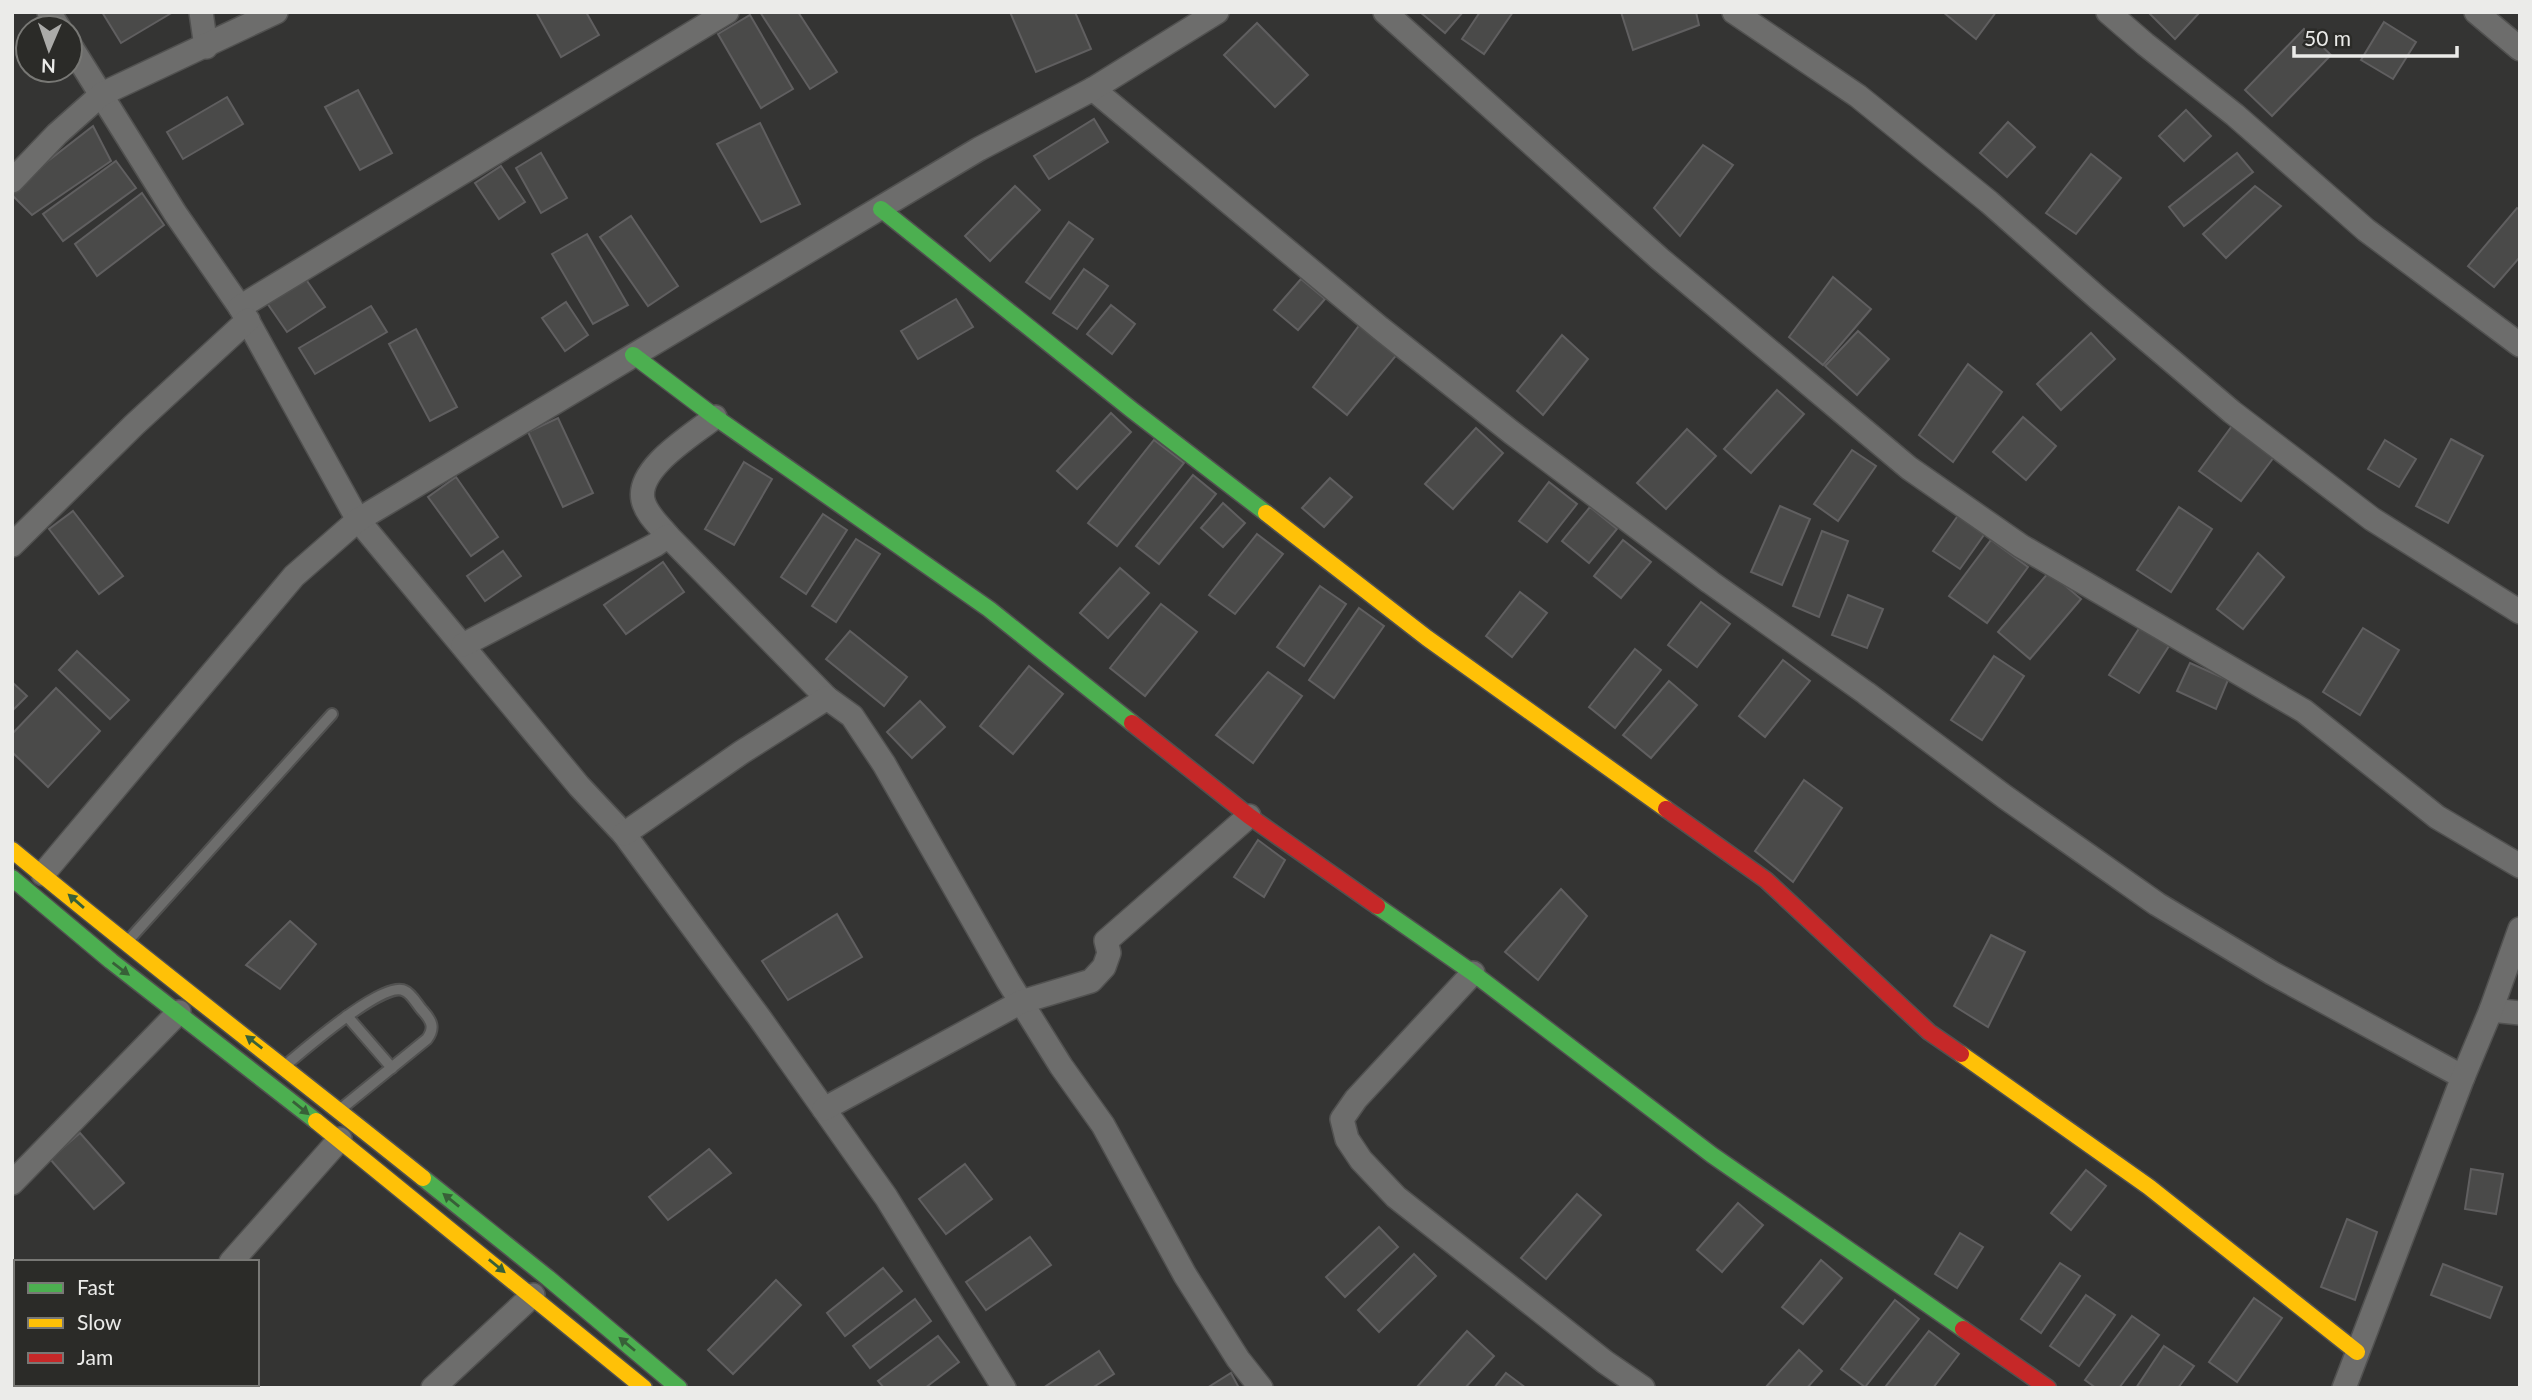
<svg xmlns="http://www.w3.org/2000/svg" width="2532" height="1400" viewBox="0 0 2532 1400" font-family="Lato,sans-serif">
<style>
.building{fill:#4a4a49;stroke:#605f60;stroke-width:2}
.lines{fill:none;stroke-linecap:round;stroke-linejoin:round}
.lane-casing{stroke:#515150;stroke-width:14}
.street-casing{stroke:#515150;stroke-width:26}
.fast-casing{stroke:#515150;stroke-width:19}
.slow-casing{stroke:#515150;stroke-width:19}
.jam-casing{stroke:#515150;stroke-width:19}
.lane{stroke:#6d6d6c;stroke-width:10}
.street{stroke:#6d6d6c;stroke-width:23}
.fast{stroke:#4caf50;stroke-width:16}
.slow{stroke:#ffc107;stroke-width:16}
.jam{stroke:#c62828;stroke-width:16}
.oneway{fill:#386038}
</style>
<rect width="100%" height="100%" fill="#343433"/>
<g class="building">
<polygon points="102,12 173,12 121,43"/>
<polygon points="536,12 586,12 599,35 561,57"/>
<polygon points="760,12 798,12 837,72 810,89"/>
<polygon points="1010,12 1075,12 1091,49 1036,72"/>
<polygon points="1420,12 1463,12 1445,33"/>
<polygon points="1480,12 1513,12 1484,54 1462,39"/>
<polygon points="1621,12 1696,12 1699,25 1633,50"/>
<polygon points="1943,12 1996,12 1976,39"/>
<polygon points="2148,12 2200,12 2175,39"/>
<polygon points="750,15 793,89 761,108 718,34"/>
<polygon points="2384,22 2416,42 2393,79 2361,60"/>
<polygon points="1257,23 1308,75 1275,107 1224,55"/>
<polygon points="2304,29 2331,55 2272,116 2245,90"/>
<polygon points="358,90 392,153 360,170 325,107"/>
<polygon points="227,97 243,124 183,159 167,132"/>
<polygon points="2186,110 2211,136 2184,161 2159,136"/>
<polygon points="1094,119 1108,142 1049,179 1034,156"/>
<polygon points="2008,122 2035,147 2007,177 1980,153"/>
<polygon points="760,123 800,204 761,222 717,144"/>
<polygon points="93,126 111,161 32,215 12,195 12,189"/>
<polygon points="1703,145 1733,165 1680,236 1654,208"/>
<polygon points="541,153 567,198 541,213 516,168"/>
<polygon points="2237,153 2253,172 2184,226 2169,207"/>
<polygon points="2091,154 2121,178 2076,234 2046,213"/>
<polygon points="116,161 136,188 63,241 43,214"/>
<polygon points="501,166 525,202 499,219 475,183"/>
<polygon points="1015,186 1040,210 990,261 965,236"/>
<polygon points="2255,186 2281,206 2226,258 2203,234"/>
<polygon points="142,193 164,225 97,276 75,244"/>
<polygon points="2517,208 2520,210 2520,257 2494,287 2468,266"/>
<polygon points="631,216 678,286 648,306 600,237"/>
<polygon points="1069,222 1093,239 1050,299 1026,282"/>
<polygon points="587,234 628,305 593,324 552,254"/>
<polygon points="1084,269 1108,286 1077,329 1053,313"/>
<polygon points="1833,277 1871,309 1823,365 1789,337"/>
<polygon points="305,278 325,307 287,332 267,303"/>
<polygon points="1301,279 1325,299 1298,330 1274,310"/>
<polygon points="956,299 973,327 918,359 901,331"/>
<polygon points="566,302 588,335 565,351 542,318"/>
<polygon points="1111,305 1135,324 1112,354 1087,334"/>
<polygon points="371,306 387,332 315,374 299,348"/>
<polygon points="1361,323 1399,352 1347,415 1313,387"/>
<polygon points="416,329 457,407 430,421 389,344"/>
<polygon points="1858,331 1889,359 1857,395 1825,366"/>
<polygon points="2091,333 2115,359 2061,410 2037,384"/>
<polygon points="1562,335 1588,359 1543,415 1517,391"/>
<polygon points="1968,364 2002,392 1953,462 1919,435"/>
<polygon points="1777,390 1804,414 1751,473 1724,449"/>
<polygon points="1111,413 1131,432 1077,489 1057,471"/>
<polygon points="2023,417 2056,446 2026,480 1993,452"/>
<polygon points="558,418 593,493 563,507 528,432"/>
<polygon points="2232,426 2274,457 2241,501 2199,471"/>
<polygon points="1476,428 1503,453 1453,509 1425,484"/>
<polygon points="1687,429 1716,456 1666,509 1637,483"/>
<polygon points="2451,439 2483,456 2448,523 2416,506"/>
<polygon points="1154,440 1184,463 1117,546 1088,523"/>
<polygon points="2385,440 2416,459 2399,487 2368,469"/>
<polygon points="1852,450 1876,466 1838,521 1814,504"/>
<polygon points="744,462 772,479 734,545 705,529"/>
<polygon points="1193,475 1216,494 1159,564 1136,546"/>
<polygon points="456,477 498,537 471,556 428,497"/>
<polygon points="1330,478 1352,497 1324,527 1302,508"/>
<polygon points="1549,482 1577,504 1547,542 1519,521"/>
<polygon points="1223,503 1245,523 1223,547 1201,528"/>
<polygon points="1780,506 1810,519 1782,585 1751,572"/>
<polygon points="1590,507 1617,529 1589,563 1562,541"/>
<polygon points="2179,507 2212,529 2171,592 2137,570"/>
<polygon points="73,511 123,576 99,594 49,529"/>
<polygon points="823,514 847,530 806,594 781,577"/>
<polygon points="1959,514 1986,532 1960,569 1933,551"/>
<polygon points="1822,531 1848,541 1819,617 1793,606"/>
<polygon points="1257,534 1283,554 1235,614 1209,595"/>
<polygon points="856,539 880,554 836,622 812,606"/>
<polygon points="1623,540 1651,562 1621,598 1594,576"/>
<polygon points="1991,540 2028,567 1987,623 1949,596"/>
<polygon points="503,551 521,576 485,601 467,576"/>
<polygon points="2258,553 2284,577 2243,629 2217,609"/>
<polygon points="663,562 684,592 626,634 604,605"/>
<polygon points="1120,568 1149,593 1108,638 1080,613"/>
<polygon points="2049,572 2081,599 2030,659 1998,632"/>
<polygon points="1320,586 1346,604 1304,666 1277,647"/>
<polygon points="1520,592 1547,613 1512,657 1486,636"/>
<polygon points="1848,595 1883,609 1867,648 1832,635"/>
<polygon points="1701,602 1730,624 1697,667 1668,645"/>
<polygon points="1161,604 1197,632 1145,696 1110,668"/>
<polygon points="1359,608 1384,626 1334,698 1309,680"/>
<polygon points="2140,627 2169,646 2139,693 2109,675"/>
<polygon points="2363,628 2399,650 2360,715 2323,692"/>
<polygon points="850,631 907,677 884,706 826,659"/>
<polygon points="1635,649 1661,670 1615,728 1589,707"/>
<polygon points="77,651 129,700 110,719 59,670"/>
<polygon points="1994,656 2024,676 1982,740 1951,720"/>
<polygon points="1783,660 1810,681 1765,737 1739,716"/>
<polygon points="2190,663 2228,680 2216,709 2177,691"/>
<polygon points="1029,666 1063,694 1013,754 980,726"/>
<polygon points="1268,672 1302,696 1253,763 1216,735"/>
<polygon points="1669,681 1697,705 1651,758 1623,735"/>
<polygon points="12,682 27,696 12,711"/>
<polygon points="56,688 100,731 48,787 12,752 12,734"/>
<polygon points="920,701 945,727 912,758 887,732"/>
<polygon points="1804,780 1842,808 1793,882 1755,851"/>
<polygon points="1258,840 1285,860 1264,897 1234,877"/>
<polygon points="1561,889 1587,916 1538,980 1505,952"/>
<polygon points="837,914 862,957 788,1000 762,961"/>
<polygon points="290,921 316,944 280,989 246,965"/>
<polygon points="1991,935 2025,952 1988,1027 1954,1006"/>
<polygon points="80,1133 124,1183 94,1209 50,1159"/>
<polygon points="709,1149 731,1173 668,1220 649,1197"/>
<polygon points="965,1164 992,1199 946,1234 919,1199"/>
<polygon points="2471,1169 2503,1174 2496,1214 2465,1209"/>
<polygon points="2086,1170 2106,1186 2071,1230 2051,1213"/>
<polygon points="1577,1194 1601,1215 1546,1279 1521,1258"/>
<polygon points="1738,1203 1763,1225 1722,1272 1697,1250"/>
<polygon points="2347,1219 2377,1232 2355,1300 2321,1287"/>
<polygon points="1379,1227 1398,1247 1345,1297 1326,1277"/>
<polygon points="1960,1233 1983,1247 1957,1288 1935,1274"/>
<polygon points="1030,1237 1051,1265 986,1310 966,1282"/>
<polygon points="1414,1254 1436,1276 1379,1332 1358,1310"/>
<polygon points="1821,1260 1842,1278 1803,1324 1782,1307"/>
<polygon points="2060,1263 2080,1276 2041,1333 2021,1319"/>
<polygon points="2443,1264 2502,1287 2490,1318 2431,1295"/>
<polygon points="883,1268 902,1291 845,1336 827,1313"/>
<polygon points="776,1280 801,1305 733,1374 708,1350"/>
<polygon points="2086,1295 2115,1315 2079,1366 2050,1346"/>
<polygon points="2254,1298 2282,1318 2237,1382 2209,1362"/>
<polygon points="915,1299 931,1321 870,1368 853,1346"/>
<polygon points="1895,1300 1919,1319 1865,1387 1841,1369"/>
<polygon points="2132,1316 2159,1335 2119,1388 2096,1388 2085,1380"/>
<polygon points="12,1322 16,1326 16,1384 37,1384 33,1388 12,1388"/>
<polygon points="1467,1331 1494,1356 1465,1388 1416,1388"/>
<polygon points="1929,1331 1959,1354 1933,1388 1888,1388 1886,1386"/>
<polygon points="938,1336 959,1362 925,1388 884,1388 878,1381"/>
<polygon points="2164,1346 2194,1366 2178,1388 2136,1388"/>
<polygon points="1799,1350 1822,1371 1807,1388 1765,1388"/>
<polygon points="1099,1351 1114,1374 1092,1388 1043,1388"/>
<polygon points="1231,1373 1239,1388 1207,1388"/>
<polygon points="1506,1373 1526,1388 1494,1388"/>
</g>
<g class="lines">
<defs>
<g id="lane">
<polyline points="127,942 332,714"/>
<polyline points="347,1016 392,1068"/>
<path d="M 287,1064 C 304,1050 385,979 405,991 C 412,994 418,1006 423,1011 C 432,1021 435,1028 427,1039 L 342,1108"/>
</g>
<g id="street">
<polyline points="49,12 59,28"/>
<polyline points="201,12 206,47"/>
<polyline points="1385,12 1660,259 1909,468 2021,546 2304,711 2437,817 2520,866"/>
<polyline points="1734,12 1858,96 1989,202 2100,300 2232,412 2372,519 2520,612"/>
<polyline points="2108,12 2145,44 2235,115 2366,230 2520,345"/>
<polyline points="2476,12 2520,49"/>
<polyline points="70,45 175,213 240,307 358,520 579,786 624,834 759,1017 886,1197 1004,1388"/>
<polyline points="1093,89 1380,328 1511,432 1710,582 1866,693 2005,797 2157,904 2272,973 2463,1077"/>
<polyline points="12,181 57,134 102,94 276,12"/>
<polyline points="240,307 727,12"/>
<path d="M 668,536 C 659,525 646,514 643,500 C 636,468 693,435 715,417"/>
<polyline points="12,545 134,425 248,320"/>
<polyline points="463,645 655,545 668,536 827,698"/>
<polyline points="624,834 742,752 827,698 852,716 884,764 1008,981 1061,1066 1103,1125 1185,1275 1238,1359 1261,1388"/>
<polyline points="43,874 294,576 358,520 979,149 1093,89 1217,12"/>
<polyline points="1473,973 1356,1099 1342,1119 1347,1139 1361,1160 1396,1197 1605,1362 1643,1388"/>
<polyline points="2491,1010 2520,1013"/>
<polyline points="824,1109 1021,1002 1091,981 1104,967 1109,953 1106,941 1249,816"/>
<polyline points="12,1183 179,1012"/>
<polyline points="231,1262 340,1139"/>
<polyline points="109,1388 112,1384"/>
<polyline points="433,1388 533,1295"/>
<polyline points="2344,1388 2463,1077 2491,1010 2520,929"/>
</g>
<g id="fast">
<polyline points="881,209 1132,410 1266,513"/>
<polyline points="633,355 715,417 989,609 1132,723"/>
<polyline points="12,878 111,961 316,1121"/>
<polyline points="1377,906 1473,973 1712,1155 1963,1329"/>
<polyline points="423,1178 548,1278 679,1388"/>
</g>
<g id="slow">
<polyline points="1266,513 1427,638 1666,809"/>
<path d="M 12,850 C 147,962 286,1068 423,1178"/>
<polyline points="1961,1054 2149,1187 2357,1352"/>
<polyline points="316,1121 644,1388"/>
</g>
<g id="jam">
<polyline points="1132,723 1249,816 1377,906"/>
<polyline points="1666,809 1766,880 1929,1032 1961,1054"/>
<polyline points="1963,1329 2048,1388"/>
</g>
</defs>
<use href="#lane" class="lane-casing"/>
<use href="#street" class="street-casing"/>
<use href="#fast" class="fast-casing"/>
<use href="#slow" class="slow-casing"/>
<use href="#jam" class="jam-casing"/>
<use href="#lane" class="lane"/>
<use href="#street" class="street"/>
<use href="#fast" class="fast"/>
<use href="#slow" class="slow"/>
<use href="#jam" class="jam"/>
</g>
<defs><path id="oneway-solid" d="M-6-.8H1V-3.2L6.5 0L1 3.2V.8H-6Z" transform="scale(1.75)"/></defs>
<g class="oneway">
<use href="#oneway-solid" transform="translate(76 901) rotate(-139)"/>
<use href="#oneway-solid" transform="translate(121 969) rotate(37)"/>
<use href="#oneway-solid" transform="translate(254 1042) rotate(-142)"/>
<use href="#oneway-solid" transform="translate(301 1108) rotate(39)"/>
<use href="#oneway-solid" transform="translate(451 1200) rotate(-141)"/>
<use href="#oneway-solid" transform="translate(497 1266) rotate(39)"/>
<use href="#oneway-solid" transform="translate(627 1344) rotate(-140)"/>
</g>
<rect width="2532" height="1400" fill="none" stroke="#ebebe9" stroke-width="28"/>
<rect x="14" y="1260" width="245" height="126" fill="#2b2b28" stroke="#787875" stroke-width="2"/>
<rect x="28" y="1283" width="35" height="10" fill="#4caf50" stroke="#787875" stroke-width="2"/>
<text x="77" y="1295" font-size="21" fill="#ebebe9">Fast</text>
<rect x="28" y="1318" width="35" height="10" fill="#ffc107" stroke="#787875" stroke-width="2"/>
<text x="77" y="1330" font-size="21" fill="#ebebe9">Slow</text>
<rect x="28" y="1353" width="35" height="10" fill="#c62828" stroke="#787875" stroke-width="2"/>
<text x="77" y="1365" font-size="21" fill="#ebebe9">Jam</text>
<g transform="translate(49 49) rotate(182)"><circle r="33" fill="#2b2b28" stroke="#787875" stroke-width="2"/>
<path d="M0-5L12 26L0 18L-12 26Z" fill="#ababa9"/>
<text y="-10" font-size="19" font-weight="bold" text-anchor="middle" fill="#ebebe9">N</text>
</g>
<path d="M2294 46v10h163v-10" fill="none" stroke="#ebebe9" stroke-width="3.5"/>
<text x="2304" y="46" font-size="21" fill="#ebebe9" stroke="#2b2b28" stroke-width="5" paint-order="stroke">50 m</text>
</svg>
